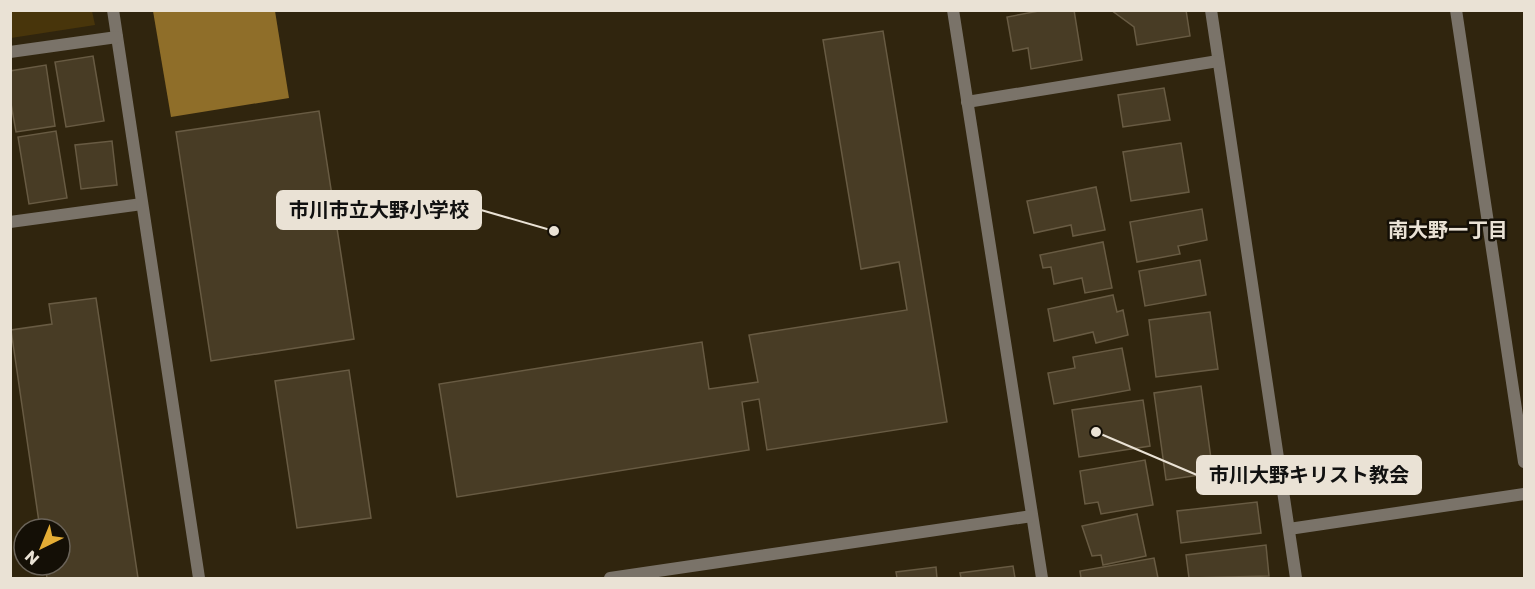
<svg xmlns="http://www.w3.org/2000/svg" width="1535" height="589" viewBox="0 0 1535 589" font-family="Poppins,'Noto Sans JP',sans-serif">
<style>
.green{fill:#48350b}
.water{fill:#8f6e29}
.building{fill:#483c25;stroke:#685b43;stroke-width:1.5}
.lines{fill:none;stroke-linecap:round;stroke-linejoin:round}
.service{stroke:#7a7369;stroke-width:12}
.minor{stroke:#7a7369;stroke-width:12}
.tertiary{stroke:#7a7369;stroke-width:12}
.labels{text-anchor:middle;stroke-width:5;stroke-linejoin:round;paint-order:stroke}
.neighbourhood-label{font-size:20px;font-weight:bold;fill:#eae2d5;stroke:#140f06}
.leader{fill:none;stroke:#eae2d5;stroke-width:2}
.callout-dot{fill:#eae2d5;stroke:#140f06;stroke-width:2}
.callout{fill:#eae2d5;stroke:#eae2d5;stroke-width:2}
.callout-label{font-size:20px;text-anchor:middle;font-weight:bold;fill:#111}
</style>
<rect width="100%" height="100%" fill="#30250e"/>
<polygon class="green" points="11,10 92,11 95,25 11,38"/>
<polygon class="water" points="153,11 275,11 289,98 171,117"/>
<g class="building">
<polygon points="1044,10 1074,10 1082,60 1031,69 1028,48 1013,51 1007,17"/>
<polygon points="1111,10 1186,10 1190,36 1137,45 1134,27"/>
<polygon points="883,31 947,422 767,450 759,399 742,402 749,450 457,497 439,384 702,342 709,389 758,382 749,335 907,310 899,262 861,269 823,40"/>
<polygon points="93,56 104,121 66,127 55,62"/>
<polygon points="46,65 55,126 16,132 10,98 10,71"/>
<polygon points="1164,88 1170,120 1123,127 1118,95"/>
<polygon points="319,111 354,339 211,361 176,132"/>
<polygon points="56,131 67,198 29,204 18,137"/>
<polygon points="112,141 117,185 81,189 75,145"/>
<polygon points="1181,143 1189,192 1131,201 1123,152"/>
<polygon points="1096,187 1105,230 1073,236 1071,225 1034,233 1027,201"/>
<polygon points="1202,209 1207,240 1178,246 1180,254 1137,262 1130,222"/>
<polygon points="1103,242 1112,288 1085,293 1082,278 1054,284 1051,267 1043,268 1040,255"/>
<polygon points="1200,260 1206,295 1145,306 1139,271"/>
<polygon points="1113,295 1117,312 1123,310 1128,335 1096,343 1093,332 1054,341 1048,309"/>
<polygon points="96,298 138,578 47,578 45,565 60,565 60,529 40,529 11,330 52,324 49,304"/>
<polygon points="1210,312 1218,369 1156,377 1149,320"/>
<polygon points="1122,348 1130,390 1054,404 1048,373 1075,368 1073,357"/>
<polygon points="349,370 371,518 297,528 275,381"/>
<polygon points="1201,386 1213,473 1166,480 1154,393"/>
<polygon points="1143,400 1150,446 1079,457 1072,410"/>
<polygon points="1145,460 1153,505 1101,514 1098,502 1085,504 1080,471"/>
<polygon points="1257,502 1261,533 1181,543 1177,511"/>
<polygon points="1137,514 1146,556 1103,565 1101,555 1092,556 1082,526"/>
<polygon points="1266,545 1269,576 1189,578 1186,555"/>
<polygon points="1154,558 1158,578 1081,578 1080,571"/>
<polygon points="1013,566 1015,578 961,578 960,573"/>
<polygon points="936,567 937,578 897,578 896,572"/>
</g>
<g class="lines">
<polyline class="service" points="10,222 142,204"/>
<g class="minor">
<polyline points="113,10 199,578"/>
<polyline points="1211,10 1296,578"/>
<polyline points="1456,10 1524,462"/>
<polyline points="10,52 117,37"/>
<polyline points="967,102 1218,61"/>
<polyline points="1289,529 1524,494"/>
</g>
<g class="tertiary">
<polyline points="953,10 1042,578"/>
<polyline points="610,578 1032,516"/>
</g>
</g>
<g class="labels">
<g class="neighbourhood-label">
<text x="1448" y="237">南大野一丁目</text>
</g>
</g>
<path class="leader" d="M554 231L481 210M1096 432L1197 475"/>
<g class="callout-dot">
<circle cx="554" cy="231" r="6"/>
<circle cx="1096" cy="432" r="6"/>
</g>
<g class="callout">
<rect x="277" y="191" width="204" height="38" rx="6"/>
<rect x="1197" y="456" width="224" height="38" rx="6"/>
</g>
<g class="callout-label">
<text x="379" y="217">市川市立大野小学校</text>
<text x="1309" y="482">市川大野キリスト教会</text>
</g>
<rect width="1535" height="589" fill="none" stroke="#eae2d5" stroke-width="24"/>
<g transform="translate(42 547) rotate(223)"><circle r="28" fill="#140f06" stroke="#6a6359" stroke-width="1.5"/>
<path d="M0-4.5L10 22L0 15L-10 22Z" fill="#e5ad35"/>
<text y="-9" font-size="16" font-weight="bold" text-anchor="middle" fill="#eae2d5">N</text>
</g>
</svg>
